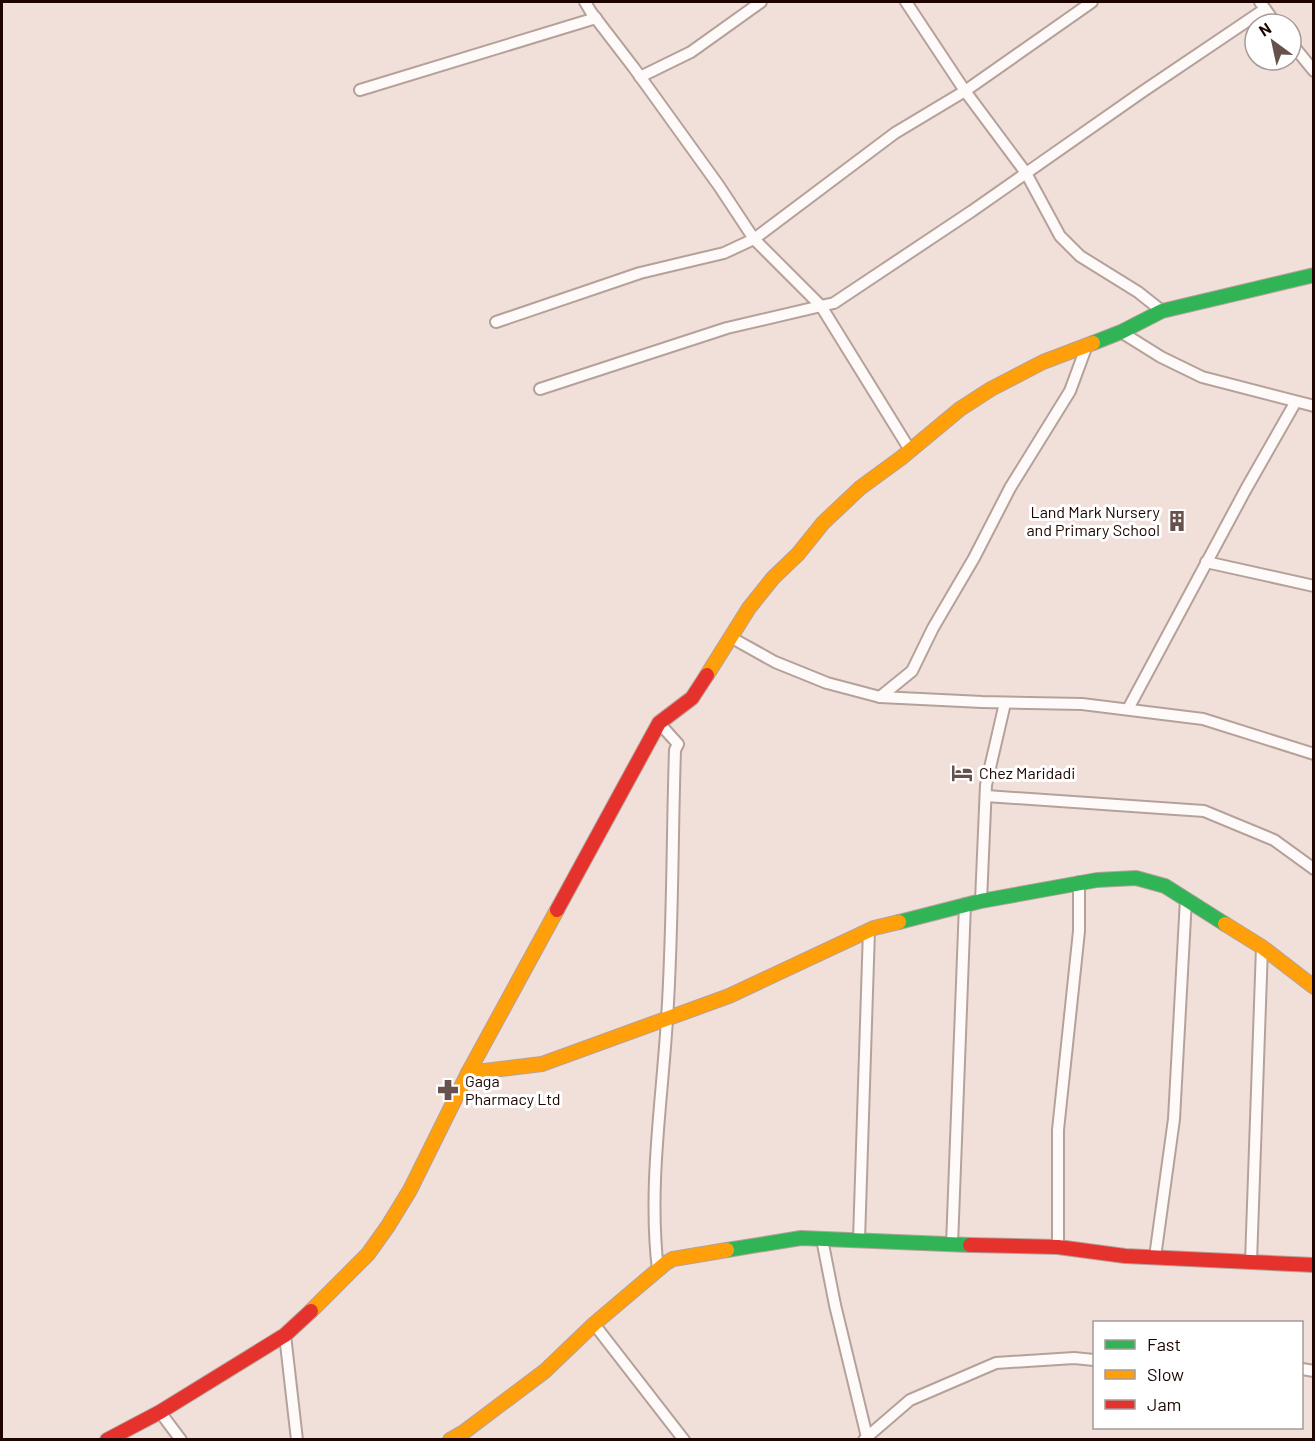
<svg xmlns="http://www.w3.org/2000/svg" width="1315" height="1441" viewBox="0 0 1315 1441" font-family="Barlow,sans-serif">
<style>
.lines{fill:none;stroke-linecap:round;stroke-linejoin:round}
.street-casing{stroke:#b6a19a;stroke-width:14}
.fast-casing{stroke:#b6a19a;stroke-width:16}
.slow-casing{stroke:#b6a19a;stroke-width:16}
.jam-casing{stroke:#b6a19a;stroke-width:16}
.street{stroke:#fdfaf9;stroke-width:10}
.fast{stroke:#30b455;stroke-width:14}
.slow{stroke:#ff9f0a;stroke-width:14}
.jam{stroke:#e5322d;stroke-width:14}
.labels{text-anchor:middle;stroke-width:6;stroke-linejoin:round;paint-order:stroke}
.poi-label{font-size:16px;fill:#1d0401;stroke:#fff;text-anchor:start}
</style>
<rect width="100%" height="100%" fill="#f1e0da"/>
<g class="lines">
<defs>
<g id="street">
<polyline points="585,2 591,12 634,68 719,186 754,239 821,306 910,450"/>
<polyline points="906,2 965,91 1026,173 1060,236 1080,256 1138,292 1162,311"/>
<polyline points="1260,2 1276,24"/>
<polyline points="1291,43 1314,71"/>
<polyline points="640,77 691,52 761,2"/>
<polyline points="360,90 596,18"/>
<polyline points="496,322 640,273 724,253 754,239 895,133 965,91 1092,2"/>
<polyline points="1121,332 1161,357 1202,377 1314,406"/>
<polyline points="540,389 727,328 834,303 972,211 1142,92 1265,9"/>
<polyline points="1206,562 1314,586"/>
<polyline points="732,638 775,662 827,683 880,697 982,702 1082,704 1203,719 1314,754"/>
<polyline points="880,697 912,671 933,628 974,558 1010,488 1070,391 1087,345"/>
<polyline points="1128,709 1246,489 1295,403"/>
<polyline points="986,796 1204,811 1274,840 1314,869"/>
<polyline points="981,901 986,785 1005,703"/>
<polyline points="822,1239 835,1305 867,1437 864,1440"/>
<polyline points="859,1240 869,930"/>
<polyline points="952,1245 965,904"/>
<polyline points="1058,1247 1058,1130 1079,931 1079,882"/>
<polyline points="1155,1257 1174,1119 1186,899"/>
<polyline points="1251,1262 1262,947"/>
<path d="M 658,1270 C 648,1187 662,1102 667,1019 C 673,930 672,840 675,750 L 678,744 L 659,723"/>
<polyline points="594,1324 684,1440"/>
<polyline points="285,1335 297,1440"/>
<polyline points="1302,1369 1314,1371"/>
<polyline points="160,1412 181,1440"/>
<polyline points="867,1437 910,1400 996,1363 1074,1358 1094,1360"/>
</g>
<g id="fast">
<polyline points="1093,343 1121,332 1162,311 1314,275"/>
<polyline points="899,922 981,901 1097,880 1136,878 1165,886 1225,924"/>
<polyline points="727,1250 801,1238 970,1245"/>
</g>
<g id="slow">
<polyline points="707,675 749,608 773,578 798,554 823,523 860,488 901,458 960,409 991,389 1043,362 1093,343"/>
<polyline points="1225,924 1262,947 1314,987"/>
<polyline points="468,1073 542,1064 729,996 874,928 899,922"/>
<polyline points="311,1311 368,1254 388,1226 410,1190 468,1073 557,910"/>
<polyline points="450,1440 464,1432 545,1371 594,1324 666,1263 673,1259 727,1250"/>
</g>
<g id="jam">
<polyline points="557,910 659,723 692,698 707,675"/>
<polyline points="970,1245 1058,1247 1125,1256 1314,1265"/>
<polyline points="107,1440 160,1412 285,1335 311,1311"/>
</g>
</defs>
<use href="#street" class="street-casing"/>
<use href="#fast" class="fast-casing"/>
<use href="#slow" class="slow-casing"/>
<use href="#jam" class="jam-casing"/>
<use href="#street" class="street"/>
<use href="#fast" class="fast"/>
<use href="#slow" class="slow"/>
<use href="#jam" class="jam"/>
</g>
<defs>
<symbol id="building-bare" viewBox="-9 -9 18 18"><path d="M-4-6H4V6H1V3H-1V6H-4ZM-2.5-4.3h1.7v1.8h-1.7ZM.8-4.3h1.7v1.8H.8ZM-2.5-1h1.7V.8h-1.7ZM.8-1h1.7V.8H.8Z" fill="#67514d" stroke="#fff" stroke-width="2.5" paint-order="stroke"/></symbol>
<symbol id="hotel-bare" viewBox="-9 -9 18 18"><path d="M-6-4.5h1.5V1H6V5H4.5V3h-9V5H-6ZM-4 0a1.8 1.8 0 1 1 3.6 0ZM.5 0V-2.5h3Q6-2.5 6 0Z" fill="#67514d" stroke="#fff" stroke-width="2.5" paint-order="stroke"/></symbol>
<symbol id="pharmacy-bare" viewBox="-9 -9 18 18"><path d="M-2-6h4v4h4v4h-4v4h-4v-4h-4v-4h4Z" fill="#67514d" stroke="#fff" stroke-width="2.5" paint-order="stroke"/></symbol>
</defs>
<g fill-rule="evenodd">
<use href="#building-bare" x="1162" y="506" width="30" height="30"/>
<use href="#hotel-bare" x="947" y="758" width="30" height="30"/>
<use href="#pharmacy-bare" x="433" y="1075" width="30" height="30"/>
</g>
<g class="labels">
<g class="poi-label">
<text x="1160" y="518" text-anchor="end">Land Mark Nursery<tspan x="1160" dy="18">and Primary School</tspan></text>
<text x="979" y="779">Chez Maridadi</text>
<text x="465" y="1087">Gaga<tspan x="465" dy="18">Pharmacy Ltd</tspan></text>
</g>
</g>
<rect width="1315" height="1441" fill="none" stroke="#1d0401" stroke-width="6"/>
<rect x="1093" y="1321" width="210" height="108" fill="#ffffff" stroke="#a59b99" stroke-width="1.5"/>
<rect x="1105" y="1340" width="30" height="9" fill="#30b455" stroke="#a59b99" stroke-width="1.5"/>
<text x="1147" y="1351" font-size="18" fill="#1d0401">Fast</text>
<rect x="1105" y="1370" width="30" height="9" fill="#ff9f0a" stroke="#a59b99" stroke-width="1.5"/>
<text x="1147" y="1381" font-size="18" fill="#1d0401">Slow</text>
<rect x="1105" y="1400" width="30" height="9" fill="#e5322d" stroke="#a59b99" stroke-width="1.5"/>
<text x="1147" y="1411" font-size="18" fill="#1d0401">Jam</text>
<g transform="translate(1273 42) rotate(327)"><circle r="28" fill="#ffffff" stroke="#a59b99" stroke-width="1.5"/>
<path d="M0-4.5L10 22L0 15L-10 22Z" fill="#67514d"/>
<text y="-9" font-size="16" font-weight="bold" text-anchor="middle" fill="#1d0401">N</text>
</g>
</svg>
